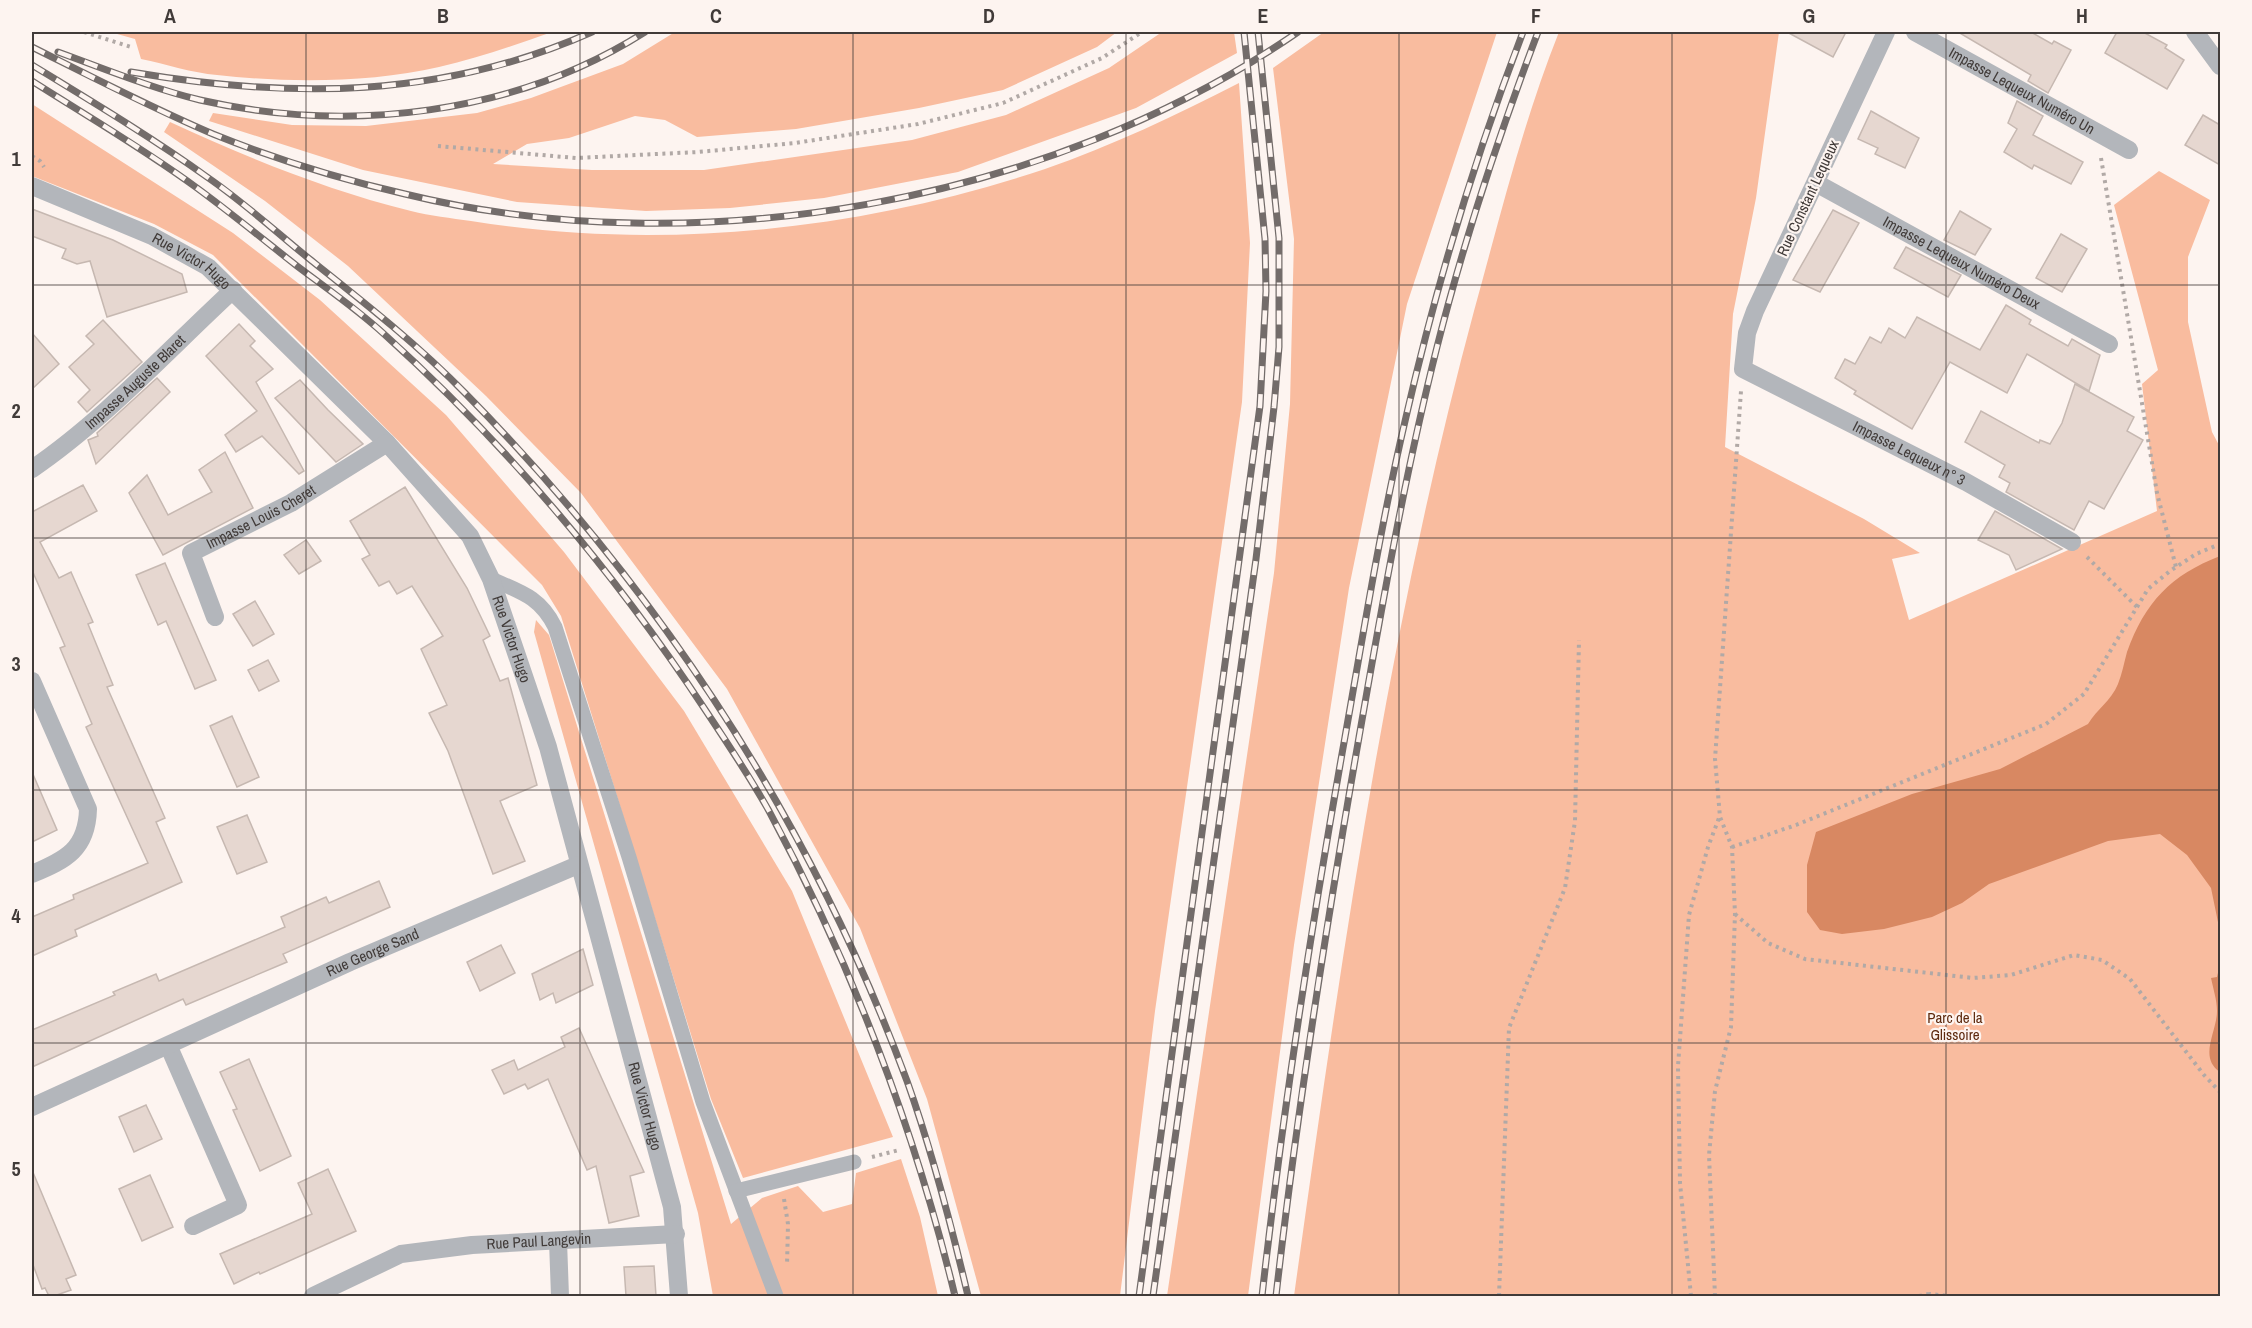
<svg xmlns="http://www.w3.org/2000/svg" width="2252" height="1328" viewBox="0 0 2252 1328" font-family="'Archivo Narrow',sans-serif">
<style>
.green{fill:#f9bc9f}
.water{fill:#d88862}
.building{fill:#e6d7d0;stroke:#c6b8b1;stroke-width:1.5}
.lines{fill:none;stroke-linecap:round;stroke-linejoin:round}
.path{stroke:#b1a9a6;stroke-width:4;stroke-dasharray:3 4.5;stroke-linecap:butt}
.lane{stroke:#b3b6bb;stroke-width:15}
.street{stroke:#b3b6bb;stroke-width:18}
.rail-casing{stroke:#736c6a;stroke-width:7}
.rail{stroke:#fdf4f0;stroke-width:4.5;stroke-dasharray:14;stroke-linecap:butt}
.grid{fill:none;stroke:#413b39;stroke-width:1.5;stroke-opacity:0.55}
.labels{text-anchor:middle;stroke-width:4.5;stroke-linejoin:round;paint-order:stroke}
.street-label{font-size:15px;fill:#413b39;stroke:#fdf4f0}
.park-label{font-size:15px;fill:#5e2a0e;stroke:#fdf4f0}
.neatline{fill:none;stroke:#413b39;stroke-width:2}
.grid-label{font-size:20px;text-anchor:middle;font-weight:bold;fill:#413b39}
</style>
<rect width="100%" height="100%" fill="#fdf4f0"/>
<g class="green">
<path d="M 110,32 L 552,32 C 515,45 478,58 439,67 C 369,83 288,83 217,75 C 192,73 166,64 141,59 L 135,39 Z"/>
<polygon points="675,32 1117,32 1097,47 1003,90 919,108 796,129 697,137 665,120 635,116 569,138 527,144 493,164 592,170 704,170 912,140 1006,115 1109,68 1162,32 1234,32 1237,53 1136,108 958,172 824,198 730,208 646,211 517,202 363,170 209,121 213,113 292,125 366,126 477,113 531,98 623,64"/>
<polygon points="1324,32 1497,32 1407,304 1349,588 1294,945 1248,1296 1167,1296 1274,573 1290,404 1294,239 1273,68"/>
<path d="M 1559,32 L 1779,32 L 1756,198 L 1733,314 L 1725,447 L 1864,519 L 1920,553 L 1892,559 L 1909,620 L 2157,511 L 2142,384 L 2158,370 L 2114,205 L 2159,171 L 2210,200 L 2188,257 L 2188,322 L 2212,432 L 2220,447 L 2220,1296 L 1294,1296 C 1340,966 1387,634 1474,311 C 1500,217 1523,122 1559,32 Z"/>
<path d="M 1239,83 L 1250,243 L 1242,402 L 1155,1011 L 1120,1296 L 981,1296 L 927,1099 L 860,928 L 727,689 L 581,493 L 486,396 L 348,266 L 265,201 L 164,132 L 170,122 C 248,158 327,190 411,211 C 430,216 451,218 471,221 C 661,252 863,230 1045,169 C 1112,146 1176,115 1239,83 Z"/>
<polygon points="32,104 233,233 320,300 446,415 564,552 684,711 792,891 893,1137 743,1178 711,1099 561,616 542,585 213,255 154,224 32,176"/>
<polygon points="536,620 549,635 731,1224 762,1198 798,1186 823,1212 852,1204 856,1173 901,1159 920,1217 938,1296 713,1296 698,1213 534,632"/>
</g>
<g class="water">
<path d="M 2220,556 L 2220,932 L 2211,888 L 2187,855 L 2160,834 L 2108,841 L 1989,884 L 1962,903 L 1932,917 L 1884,929 L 1842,934 L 1820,930 L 1807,912 L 1807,865 L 1816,832 L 1912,794 L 2000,769 L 2088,724 C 2097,709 2111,701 2118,684 C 2122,674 2124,663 2127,652 C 2145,602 2171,575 2220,556 Z"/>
<path d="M 2220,964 L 2220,1072 C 2198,1057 2217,1032 2217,1011 C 2217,1000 2213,988 2211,978 L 2217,977 Z"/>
</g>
<g class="building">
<polygon points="1787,32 1846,32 1833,57"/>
<polygon points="1958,32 2031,32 2052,44 2054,41 2071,50 2048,93 2028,81 2031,75"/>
<polygon points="2117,32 2143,32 2167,45 2165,48 2184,60 2167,89 2105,53"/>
<polygon points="2017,101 2043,116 2033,135 2083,162 2071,184 2034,165 2032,169 2004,152 2017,129 2008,123"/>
<polygon points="1871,111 1919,138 1905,168 1875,154 1878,148 1858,139"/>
<polygon points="2203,115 2220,125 2220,165 2185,145"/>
<polygon points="32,209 113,240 182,274 187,292 107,317 90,261 77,264 62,258 66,249 32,236"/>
<polygon points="1833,210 1859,223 1820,292 1793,280"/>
<polygon points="1960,211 1991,229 1975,255 1944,240"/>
<polygon points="2061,234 2087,249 2062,292 2036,278"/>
<polygon points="1906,247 1961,275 1948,297 1894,268"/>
<polygon points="2006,305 2031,320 2029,324 2068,346 2072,339 2100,355 2089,391 2027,354 2007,393 1950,362 1912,429 1854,394 1856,391 1835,378 1845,359 1855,364 1870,337 1881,343 1889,328 1905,338 1917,317 1980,350"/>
<polygon points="103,320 142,362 87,412 78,402 90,390 69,367 94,344 86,336"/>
<polygon points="239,324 255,341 250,346 273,369 256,382 304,471 299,474 262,436 236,452 225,435 257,411 206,356"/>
<polygon points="32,333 59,364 32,389"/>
<polygon points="157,378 170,392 96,464 88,440 98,436 97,433"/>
<polygon points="300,380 328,410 363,444 336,462 275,398"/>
<polygon points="2075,384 2134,417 2127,431 2143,440 2104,509 2089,501 2074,530 2006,492 2010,483 1999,477 2005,465 1965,442 1981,411 2039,443 2040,440 2050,444 2062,423"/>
<polygon points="225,452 253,508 163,555 129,493 147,475 168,515 212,492 199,470"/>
<polygon points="83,485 97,511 40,542 59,578 71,572 93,622 88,624 113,685 107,687 165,818 156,822 182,882 75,930 77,936 32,956 32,917 74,899 73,895 148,863 86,727 92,724 60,648 65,646 32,570 32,512"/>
<polygon points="405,487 467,588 490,636 483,640 500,681 508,678 537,785 500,801 525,861 493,874 448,751 429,713 447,705 421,649 443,636 412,586 397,594 389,581 379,586 362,559 370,555 350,521"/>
<polygon points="1995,511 2062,549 2016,570 2009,555 1978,540"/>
<polygon points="306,540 321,561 299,574 284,555"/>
<polygon points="165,563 216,680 195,689 166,621 158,625 136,575"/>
<polygon points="255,601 274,634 253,646 233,614"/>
<polygon points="268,660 279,681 259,691 248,670"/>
<polygon points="232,716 259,777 237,787 210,726"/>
<polygon points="32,772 57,830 32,842"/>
<polygon points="247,815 267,862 237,874 217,827"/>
<polygon points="379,881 390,907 283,954 287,962 186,1005 183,999 32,1067 32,1030 115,995 113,992 156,974 159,981 285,927 281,917 326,897 329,903"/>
<polygon points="501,945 515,973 480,991 467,962"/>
<polygon points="583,949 593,985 556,1003 553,993 540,1000 532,974"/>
<polygon points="579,1028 644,1172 630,1176 639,1216 609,1223 596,1166 587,1170 548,1079 528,1089 525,1084 504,1094 492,1070 514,1060 518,1070 565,1047 561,1037"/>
<polygon points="249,1059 291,1156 260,1171 233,1110 237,1109 220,1072"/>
<polygon points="146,1105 162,1139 134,1152 119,1117"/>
<polygon points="328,1169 356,1231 260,1274 259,1272 234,1284 220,1254 312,1214 298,1183"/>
<polygon points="32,1170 76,1275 66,1279 71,1290 54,1296 49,1296 45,1288 42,1289 32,1262"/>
<polygon points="150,1175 173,1227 142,1241 119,1189"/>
<polygon points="654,1266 656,1296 626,1296 624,1267"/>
</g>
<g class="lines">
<g class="path">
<polyline points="84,32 134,48"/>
<polyline points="438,146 576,158 698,152 795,143 918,124 1003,103 1102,58 1142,32"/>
<polyline points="32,156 40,161 44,167"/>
<polyline points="2101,158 2157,493 2176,567"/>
<polyline points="2087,557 2137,607"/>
<polyline points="1732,847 1796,825 2046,724 2084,694 2148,589 2170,571 2196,554 2220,544"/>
<polyline points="1735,914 1768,943 1805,959 1973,978 2011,975 2074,955 2102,960 2130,979 2204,1075 2220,1092"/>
<polyline points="872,1157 899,1150"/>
<polyline points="784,1199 788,1224 787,1266"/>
<polyline points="1499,1296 1509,1028 1565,888 1575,821 1579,640"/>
<polyline points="1691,1296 1680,1183 1678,1066 1689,915 1708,847 1719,818"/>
<polyline points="1715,1296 1709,1155 1715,1091 1731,1027 1735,914 1732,847 1720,817 1715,759 1741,391"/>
<polyline points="1919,1296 1929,1294"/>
<polyline points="1929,1296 1930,1294 1949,1296"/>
</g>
<g class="lane">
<path d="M 491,579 C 521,592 540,597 555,627 L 629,857 L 703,1102 L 776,1296"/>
<polyline points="736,1191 854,1162"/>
</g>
<g class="street">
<path id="s1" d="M 1886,32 L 1755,311 L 1747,333 L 1743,369 L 1966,482 L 2072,542"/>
<path id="s2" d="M 1915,32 L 2129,150"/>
<polyline points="2195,32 2220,66"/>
<path id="s3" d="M 1816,183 L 2109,344"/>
<path id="s4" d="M 32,186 L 152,236 L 208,267 L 387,443 L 470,536 L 491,579 L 548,747 L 672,1207 L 679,1296"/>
<path id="s5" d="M 32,469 C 104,420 169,349 233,290"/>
<path id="s6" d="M 215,617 L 191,553 L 291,503 L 387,443"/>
<path d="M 32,681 L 88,809 C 87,849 66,860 32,874"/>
<polyline points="169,1047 238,1205 193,1226"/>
<path id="s7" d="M 32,1107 L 350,962 L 578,865"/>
<polyline points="558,1241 560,1296"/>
<path id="s8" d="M 313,1296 L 401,1254 L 472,1245 L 676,1234"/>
</g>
<defs>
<g id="rail">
<path d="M 32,47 C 92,77 152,108 213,134 C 275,159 340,179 405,194 C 698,266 1049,203 1298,32"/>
<path d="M 58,52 C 105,69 151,88 200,100 C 349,134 514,115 645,32"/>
<path d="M 32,65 C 91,101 151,137 207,177 C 242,201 274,230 307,257 C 361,300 416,343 465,393 C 660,591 810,820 907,1081 C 932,1151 951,1224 968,1296"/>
<path d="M 131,72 C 291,99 441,99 592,32"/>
<path d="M 32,81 C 87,116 144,149 197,188 C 231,213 264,240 297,266 C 326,288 357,309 384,334 C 507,445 615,573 706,711 C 728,744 750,777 769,811 C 852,965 914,1127 955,1296"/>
<polyline points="1139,1296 1260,406 1266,291 1265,239 1244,32"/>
<polyline points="1153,1296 1256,559 1274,407 1279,347 1279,238 1258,32"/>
<path d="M 1262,1296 C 1283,1109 1312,922 1345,737 C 1364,630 1381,523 1406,417 C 1436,286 1475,157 1523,32"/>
<path d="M 1276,1296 C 1297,1111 1326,927 1358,743 C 1381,611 1404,478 1437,347 C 1464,240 1499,135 1538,32"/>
</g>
</defs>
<use href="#rail" class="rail-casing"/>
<use href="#rail" class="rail"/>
</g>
<path class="grid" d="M 306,32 L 306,1296M 580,32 L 580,1296M 853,32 L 853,1296M 1126,32 L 1126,1296M 1399,32 L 1399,1296M 1672,32 L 1672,1296M 1946,32 L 1946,1296M 32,285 L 2220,285M 32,538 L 2220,538M 32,790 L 2220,790M 32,1043 L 2220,1043"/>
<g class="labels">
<g class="street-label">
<text dy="5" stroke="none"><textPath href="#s2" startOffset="122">Impasse Lequeux Numéro Un</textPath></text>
<text transform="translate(1808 198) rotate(-65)" y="5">Rue Constant Lequeux</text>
<text dy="5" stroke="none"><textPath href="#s4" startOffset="177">Rue Victor Hugo</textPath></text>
<text dy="5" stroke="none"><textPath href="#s3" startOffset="166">Impasse Lequeux Numéro Deux</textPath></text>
<text dy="5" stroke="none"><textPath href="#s5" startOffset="135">Impasse Auguste Blaret</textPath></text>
<text dy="5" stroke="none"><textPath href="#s1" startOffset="554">Impasse Lequeux n° 3</textPath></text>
<text dy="5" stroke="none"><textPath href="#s6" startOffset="147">Impasse Louis Cheret</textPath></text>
<text dy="5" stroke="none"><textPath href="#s4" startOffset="681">Rue Victor Hugo</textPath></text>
<text dy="5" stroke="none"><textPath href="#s7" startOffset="374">Rue George Sand</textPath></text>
<text dy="5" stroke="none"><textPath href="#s4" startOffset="1167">Rue Victor Hugo</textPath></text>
<text dy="5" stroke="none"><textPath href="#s8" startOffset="236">Rue Paul Langevin</textPath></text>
</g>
<g class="park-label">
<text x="1955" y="1023">Parc de la<tspan x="1955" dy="17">Glissoire</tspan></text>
</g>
</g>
<rect width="2252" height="1328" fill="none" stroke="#fdf4f0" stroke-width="66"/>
<rect x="33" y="33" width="2186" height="1262" class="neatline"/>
<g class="grid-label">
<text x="170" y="23">A</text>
<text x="443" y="23">B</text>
<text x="716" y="23">C</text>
<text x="989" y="23">D</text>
<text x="1263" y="23">E</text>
<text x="1536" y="23">F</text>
<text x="1809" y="23">G</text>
<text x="2082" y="23">H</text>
<text x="16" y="166">1</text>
<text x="16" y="418">2</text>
<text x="16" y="671">3</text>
<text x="16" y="923">4</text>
<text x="16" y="1176">5</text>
</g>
</svg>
